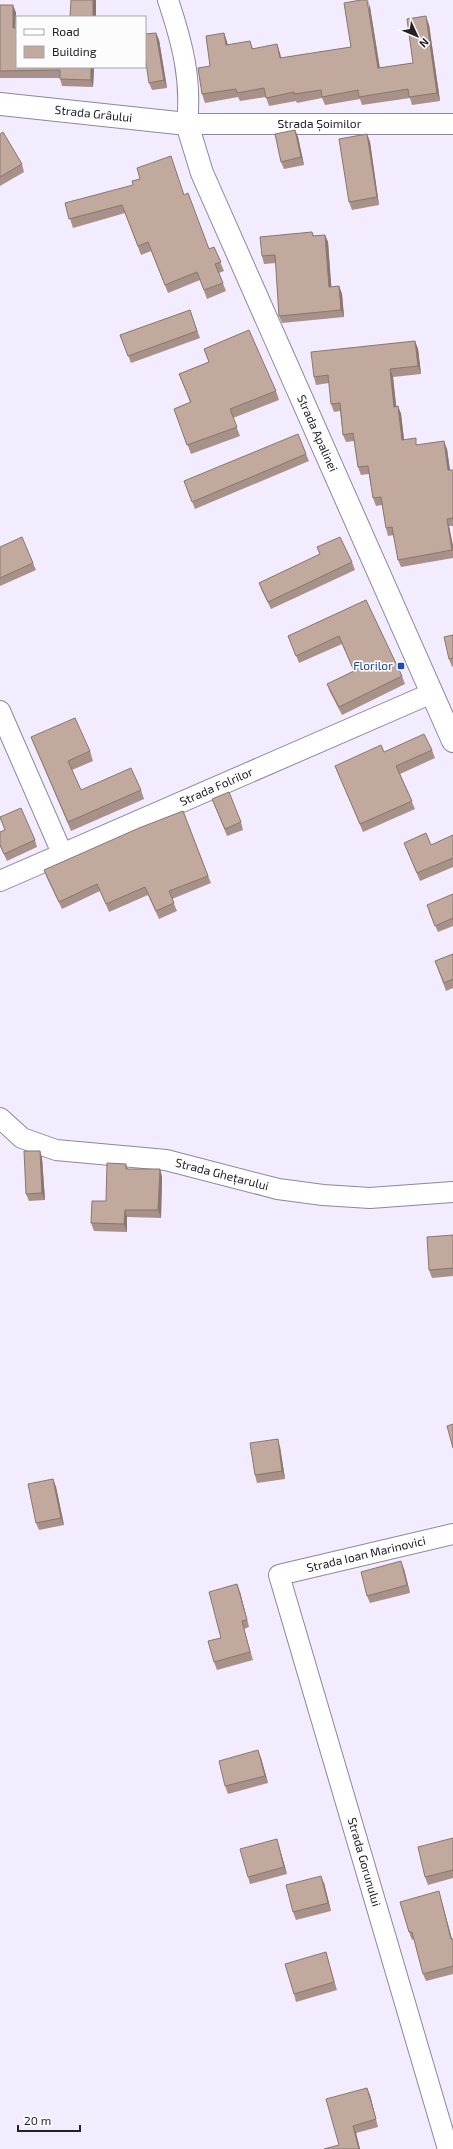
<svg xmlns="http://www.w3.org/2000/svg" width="453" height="2149" viewBox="0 0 453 2149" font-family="'Exo 2',sans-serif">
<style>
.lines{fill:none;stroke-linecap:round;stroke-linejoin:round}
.minor-casing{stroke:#8f869b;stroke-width:22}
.tertiary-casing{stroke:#8f869b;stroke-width:24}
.minor{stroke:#fff;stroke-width:20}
.tertiary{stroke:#fff;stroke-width:22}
.wall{fill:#a79188}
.shaded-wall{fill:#88766f}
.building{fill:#c2a99e;stroke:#88766f}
.transit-dot{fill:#1a4fb4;stroke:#fcfcfc;stroke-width:1.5}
.labels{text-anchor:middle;stroke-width:3.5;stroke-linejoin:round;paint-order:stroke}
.street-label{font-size:12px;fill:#242029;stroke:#fcfcfc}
.transit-label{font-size:12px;fill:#164399;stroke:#fcfcfc;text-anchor:end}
</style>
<rect width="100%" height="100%" fill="#f3ebfe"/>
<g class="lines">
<defs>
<g id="minor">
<path id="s1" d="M 168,0 C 182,42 192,79 187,124 L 453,124"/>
<polyline points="0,711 62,853"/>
<path id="s2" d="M 0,881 L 432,693"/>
<path id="s3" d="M 0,1118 L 22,1138 L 56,1150 L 166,1160 L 278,1189 L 323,1195 L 370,1198 L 453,1192"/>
<path id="s4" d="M 448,2149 L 279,1575 L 453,1534"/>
</g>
<g id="tertiary">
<path id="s5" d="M 0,104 L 187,124 L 202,173 L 453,741"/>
</g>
</defs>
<use href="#minor" class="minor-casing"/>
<use href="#tertiary" class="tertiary-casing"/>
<use href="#minor" class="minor"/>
<use href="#tertiary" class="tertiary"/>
</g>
<g class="wall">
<polygon points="0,5 13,5 16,13 15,28 17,67 94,67 93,87 62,86 60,78 0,78"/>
<polygon points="370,7 380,68 413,63 429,25 440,101 412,105 410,98 362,105 360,99 325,105 322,98 297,103 296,101 269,106 266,97 240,101 238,97 205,103 202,94 210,66 224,33 228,45 250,41 253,49 280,53 281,58 351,47"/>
<polygon points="156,33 159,40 167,88 152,90 149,83"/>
<polygon points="295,130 298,137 304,165 284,169 281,162"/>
<polygon points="0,134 22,164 24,172 0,186"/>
<polygon points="367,134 370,142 379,205 352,210 349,202"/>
<polygon points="184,195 209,249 214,247 224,271 219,273 226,291 207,299 200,280 168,293 151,251 141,255 125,213 73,228 65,203"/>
<polygon points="312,232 314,236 325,235 328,242 331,287 339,286 342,294 344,317 282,323 279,316 276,263 264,264 262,256"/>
<polygon points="190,310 200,338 131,363 120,335"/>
<polygon points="415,341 418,349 421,374 393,377 396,406 398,406 401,414 404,440 418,445 447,449 450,470 453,470 453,526 449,526 453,546 453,558 401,567 398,560 394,535 388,536 386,528 382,505 376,506 373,498 369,474 361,475 358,467 354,441 346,442 343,435 340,411 334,412 331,404 329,383 316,385 314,377"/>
<polygon points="204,349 276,391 279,400 233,418 240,436 191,454 174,409 190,402 179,374 209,362"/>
<polygon points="306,454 309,461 195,509 184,481"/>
<polygon points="0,547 33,563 36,570 0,586"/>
<polygon points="317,547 352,562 355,570 271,609 262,591 259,583 320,554"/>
<polygon points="366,600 402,676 405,684 342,715 330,692 327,684 354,671 342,644 299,663 288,636"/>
<polygon points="453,635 453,666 452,667 449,659"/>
<polygon points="31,737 90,751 93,761 72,770 81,790 141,790 144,799 71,831"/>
<polygon points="432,750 435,758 400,774 415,809 363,832 335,766 384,752"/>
<polygon points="212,799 241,822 243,830 227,836"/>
<polygon points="183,811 211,883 172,899 177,911 159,919 148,895 109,912 100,891 62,909 47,878 44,870"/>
<polygon points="0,818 35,840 37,847 7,861 0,846 0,832 5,830"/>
<polygon points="453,835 453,867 420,881 404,843 431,845"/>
<polygon points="453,894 453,926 438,932 429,912"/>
<polygon points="453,954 453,988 446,991 435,961"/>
<polygon points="40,1151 42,1158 45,1200 29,1201 26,1194"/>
<polygon points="126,1164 128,1169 160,1169 162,1177 161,1218 127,1217 127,1232 94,1231 91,1223 106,1201"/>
<polygon points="453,1235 453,1276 432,1278 429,1270"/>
<polygon points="280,1447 285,1479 257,1483 255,1475"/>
<polygon points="53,1479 56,1487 64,1525 39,1530 36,1523"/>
<polygon points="404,1569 410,1593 370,1603 367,1596"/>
<polygon points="240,1592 249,1627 244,1629 253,1660 217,1670 214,1662 221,1638"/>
<polygon points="261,1758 268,1783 228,1794 225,1786"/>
<polygon points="453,1838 453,1878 428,1885 425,1877"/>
<polygon points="279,1846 287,1874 250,1884 248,1877"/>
<polygon points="324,1883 331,1911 296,1920 293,1912"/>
<polygon points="441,1899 452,1939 453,1939 453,1974 426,1981 423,1974 414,1939 412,1940 409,1932"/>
<polygon points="326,1952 337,1990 296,2002 294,1994"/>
<polygon points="370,2095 378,2127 356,2133 360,2149 324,2149 339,2145"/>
</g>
<g class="shaded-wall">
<rect x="93" y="0" width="3" height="17"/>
<polygon points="368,0 370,7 381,77 378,68"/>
<polygon points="13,5 16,13 15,35 13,28"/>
<polygon points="426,16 429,25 440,101 437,93"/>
<polygon points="156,33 159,40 167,88 164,80"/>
<polygon points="224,33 227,42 229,53 226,45"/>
<polygon points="277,44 280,53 283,67 280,58"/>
<polygon points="91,67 94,67 93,87 91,80"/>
<polygon points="295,130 298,137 304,165 301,157"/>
<polygon points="367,134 370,142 379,205 377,197"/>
<polygon points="325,235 328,242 332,295 329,287"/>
<polygon points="339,286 342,294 344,317 341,310"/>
<polygon points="415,341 418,349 421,374 418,366"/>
<polygon points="390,369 393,377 397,414 394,407"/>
<polygon points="398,406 401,414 405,448 402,440"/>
<polygon points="444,441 447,449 451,478 448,470"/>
<polygon points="447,519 449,526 453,546 453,552"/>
<polygon points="40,1151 42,1158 45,1200 42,1193"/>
<polygon points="160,1169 162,1177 161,1218 158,1210"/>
<polygon points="125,1210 127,1217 127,1232 124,1224"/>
<polygon points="278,1439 280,1447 285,1479 282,1471"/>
<polygon points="53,1479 56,1487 64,1525 61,1518"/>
<polygon points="401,1561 404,1569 410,1593 407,1585"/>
<polygon points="237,1584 240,1592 249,1627 247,1620"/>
<polygon points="258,1750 261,1758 268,1783 265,1776"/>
<polygon points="277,1839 287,1874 284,1867"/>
<polygon points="321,1876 324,1883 331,1911 328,1903"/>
<polygon points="439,1891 441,1899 453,1943 451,1939"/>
<polygon points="367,2088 370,2095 378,2127 376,2119"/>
<polygon points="353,2126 356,2133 360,2149 359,2149"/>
</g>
<g class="building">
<polygon points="71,0 93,0 93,17 70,17"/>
<polygon points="361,0 367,0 378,68 413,63 407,19 426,16 437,93 409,97 408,89 359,97 358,90 322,97 321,90 294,94 294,92 266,98 264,88 237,93 236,89 202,94 198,68 210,66 206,36 224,33 226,45 250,41 252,49 277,44 280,58 351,47 344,3"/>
<polygon points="0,5 13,5 13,28 17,28 17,67 91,67 91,80 60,79 60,70 0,71"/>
<polygon points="156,33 164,80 149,83 145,56 145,34"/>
<polygon points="295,130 301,157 281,162 275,134"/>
<polygon points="3,132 22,164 0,177 0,134"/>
<polygon points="367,134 377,197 349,202 339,139"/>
<polygon points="171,156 184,195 188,193 209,249 214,247 221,262 215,264 223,283 204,290 197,272 165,285 148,242 138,246 122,205 69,219 65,203 133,185 132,181 140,179 137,168"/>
<polygon points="312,232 313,236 325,235 329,287 339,286 341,310 279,316 275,255 262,256 260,237"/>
<polygon points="190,310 197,331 128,356 120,335"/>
<polygon points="249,330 276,391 230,409 237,427 187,445 174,409 191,402 179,374 209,362 204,349"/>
<polygon points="415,341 418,366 390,369 394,407 398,406 402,440 416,438 416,445 444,441 448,470 453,470 453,518 447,519 452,550 398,560 392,527 386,528 381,497 373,498 368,466 358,467 353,433 343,435 340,403 331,404 328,375 314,377 311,352"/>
<polygon points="298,434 306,454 192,502 184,481"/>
<polygon points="22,537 33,563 0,578 0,547"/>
<polygon points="340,537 352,562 268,602 259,583 320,554 317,547"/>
<polygon points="366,600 402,676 339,707 327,684 354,671 339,636 296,656 288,636"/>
<polygon points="453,635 453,658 449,659 444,637"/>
<polygon points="75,718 90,751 68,761 81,790 131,768 141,790 68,822 31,737"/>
<polygon points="424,734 432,750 396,766 412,801 360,824 335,766 381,745 384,752"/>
<polygon points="229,792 241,822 225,829 212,799"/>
<polygon points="21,808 35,840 4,854 0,845 0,832 5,830 0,817"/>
<polygon points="183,811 208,876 169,891 174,903 156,911 145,887 106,904 97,884 59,902 44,870 139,828"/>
<polygon points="426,833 431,845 453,835 453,858 417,873 404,843"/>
<polygon points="453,894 453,918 435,926 427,905"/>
<polygon points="453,954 453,979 444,983 435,961"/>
<polygon points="24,1151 40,1151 42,1193 26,1194"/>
<polygon points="107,1163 126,1164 126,1169 160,1169 158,1210 125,1210 124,1224 91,1223 92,1201 106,1201"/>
<polygon points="453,1235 453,1268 429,1270 427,1237"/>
<polygon points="453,1424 453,1448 447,1426"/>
<polygon points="278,1439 282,1471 255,1475 250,1443"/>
<polygon points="53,1479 61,1518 36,1523 28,1484"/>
<polygon points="401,1561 407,1585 367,1596 361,1572"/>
<polygon points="237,1584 247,1620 242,1621 250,1652 214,1662 208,1641 221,1638 209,1592"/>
<polygon points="258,1750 265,1776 225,1786 219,1761"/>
<polygon points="453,1838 453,1870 425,1877 418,1847"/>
<polygon points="277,1839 284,1867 248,1877 240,1849"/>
<polygon points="321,1876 328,1903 293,1912 286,1885"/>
<polygon points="439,1891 451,1939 453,1939 453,1966 423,1974 412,1932 409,1932 400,1902"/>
<polygon points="326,1952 334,1982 294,1994 285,1964"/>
<polygon points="367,2088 376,2119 353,2126 359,2149 324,2149 339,2145 326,2099"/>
</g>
<rect class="transit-dot" x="397" y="662" width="8" height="8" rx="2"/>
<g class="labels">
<g class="street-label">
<text dy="4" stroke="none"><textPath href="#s5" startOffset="94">Strada Grâului</textPath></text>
<text dy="4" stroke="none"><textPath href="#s1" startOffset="259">Strada Șoimilor</textPath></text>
<text dy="4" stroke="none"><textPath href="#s5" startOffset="524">Strada Apalinei</textPath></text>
<text dy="4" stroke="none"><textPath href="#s2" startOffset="236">Strada Folrilor</textPath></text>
<text dy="4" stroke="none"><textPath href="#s3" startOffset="234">Strada Ghețarului</textPath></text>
<text dy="4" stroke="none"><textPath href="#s4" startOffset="688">Strada Ioan Marinovici</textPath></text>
<text transform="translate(364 1862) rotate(74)" y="4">Strada Gorunului</text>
</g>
<g class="transit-label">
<text x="393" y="670">Florilor</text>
</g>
</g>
<rect x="16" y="16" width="130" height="52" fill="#fcfcfc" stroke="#a6a4a8"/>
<rect x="24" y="29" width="20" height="6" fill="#ffffff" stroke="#a6a4a8"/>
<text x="52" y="36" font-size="12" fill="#242029">Road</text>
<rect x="24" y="46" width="20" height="12" fill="#c2a99e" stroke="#a6a4a8"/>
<text x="52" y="56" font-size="12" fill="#242029">Building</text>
<g transform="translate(417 36) rotate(134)" stroke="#fcfcfc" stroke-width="3" paint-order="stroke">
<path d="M0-3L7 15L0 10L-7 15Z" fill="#242029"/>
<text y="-6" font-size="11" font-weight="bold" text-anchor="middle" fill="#242029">N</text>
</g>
<path d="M18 2125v6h62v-6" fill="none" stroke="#242029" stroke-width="2"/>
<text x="24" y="2125" font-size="12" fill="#242029" stroke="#fcfcfc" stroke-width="3" paint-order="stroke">20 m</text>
</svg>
